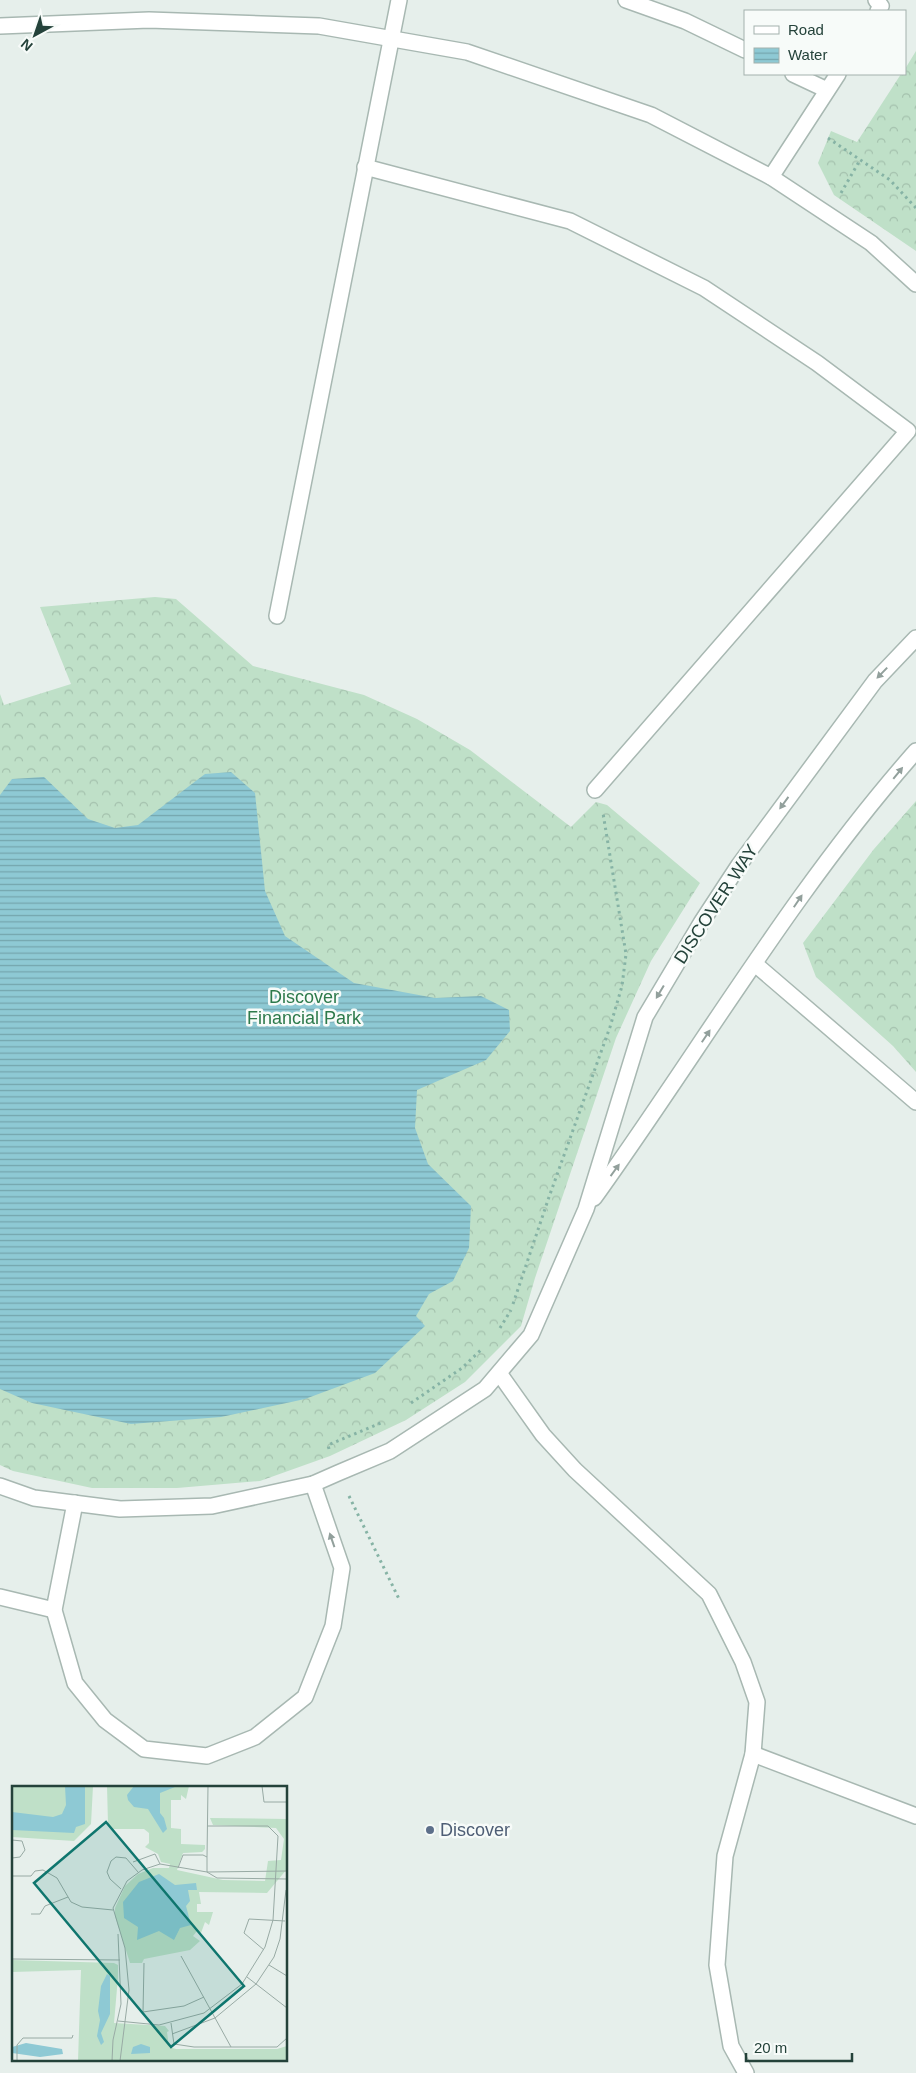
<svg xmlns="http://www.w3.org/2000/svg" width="916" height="2073" viewBox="0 0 916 2073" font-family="Arial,sans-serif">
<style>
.forest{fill:url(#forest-crowns)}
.water{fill:url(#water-rules)}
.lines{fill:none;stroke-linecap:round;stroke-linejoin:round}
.minor-casing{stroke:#a8b8b2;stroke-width:18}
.path{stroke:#86b3a5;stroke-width:3;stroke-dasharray:2.5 4;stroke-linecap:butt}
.minor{stroke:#fff;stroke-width:15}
.oneway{fill:#92a09c}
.service-dot{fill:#5c6f8a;stroke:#f7fbf9;stroke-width:2}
.labels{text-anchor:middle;stroke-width:5;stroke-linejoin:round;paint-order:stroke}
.street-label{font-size:18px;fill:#24423a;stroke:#f7fbf9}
.park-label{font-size:18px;fill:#2d7a4b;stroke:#f7fbf9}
.service-label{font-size:18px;fill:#4e5e75;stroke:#f7fbf9;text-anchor:start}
.inset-road{fill:none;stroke:#98aaa4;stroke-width:1}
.view{fill:#0f766e;fill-opacity:0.15;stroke:#0f766e;stroke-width:2.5}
.inset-edge{fill:none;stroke:#24423a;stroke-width:2.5}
</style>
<defs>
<pattern id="forest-crowns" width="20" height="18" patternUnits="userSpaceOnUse" patternTransform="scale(1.25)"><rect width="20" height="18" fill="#bfe0c8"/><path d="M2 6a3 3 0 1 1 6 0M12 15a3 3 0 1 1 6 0" fill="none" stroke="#a4c1ad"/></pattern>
<pattern id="water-rules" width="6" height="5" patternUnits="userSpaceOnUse" patternTransform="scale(1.25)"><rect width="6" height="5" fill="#8ec9d4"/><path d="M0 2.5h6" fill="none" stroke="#74a5ad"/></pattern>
</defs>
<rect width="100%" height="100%" fill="#e6efeb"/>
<g class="forest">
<polygon points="916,51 916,251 834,195 818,163 831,131 857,142 901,74 905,74 905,69"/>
<polygon points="155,597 176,599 253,666 364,695 417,719 470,750 571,827 596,802 607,805 700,883 651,961 616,1038 535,1278 521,1326 465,1382 406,1420 330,1456 260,1481 177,1488 92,1488 13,1471 0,1465 0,694 4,705 71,684 40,607"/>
<polygon points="916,801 916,1072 893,1046 816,977 803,943 874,849"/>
</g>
<polygon class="water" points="231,772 255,793 265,891 285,936 354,983 435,998 481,996 509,1010 510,1031 486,1060 417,1090 415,1128 428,1164 471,1206 469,1248 453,1281 429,1294 416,1316 425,1326 375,1373 305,1399 221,1417 131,1424 32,1403 0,1389 0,795 12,779 44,777 88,819 115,828 138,825 205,774"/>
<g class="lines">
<defs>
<g id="minor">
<polyline points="626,0 685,21 745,50"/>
<polyline points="876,0 881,6 878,11"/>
<polyline points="0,26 149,20 319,26 467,52 651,115 771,177 871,243 916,284"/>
<polyline points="793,74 827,90"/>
<polyline points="365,167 570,221 704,288 817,363 908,431 595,790"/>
<polyline points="771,177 838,74"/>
<polyline points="277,616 399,0"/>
<polyline points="755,964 916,1102"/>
<path d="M 594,1198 C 701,1049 794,889 916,751"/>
<polyline points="499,1373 543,1435 575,1470 709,1594 743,1662 757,1702 753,1754 725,1856 717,1965 731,2046 746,2073"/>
<polyline points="0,1486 34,1498 120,1509 212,1506 313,1484 338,1473 390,1451 485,1389 531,1335 586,1209 645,1017 701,923 739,865 875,681 916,638"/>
<polyline points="75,1503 54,1610 75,1683 105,1720 144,1749 207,1756 255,1737 305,1697 333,1626 342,1568 313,1484"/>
<polyline points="0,1597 54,1610"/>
<polyline points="753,1754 916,1816"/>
</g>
</defs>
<use href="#minor" class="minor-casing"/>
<g class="path">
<polyline points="828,138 890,180 916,208"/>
<polyline points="841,193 860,160"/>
<polyline points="513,1304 549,1197 610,1027 622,986 626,954 603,813"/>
<polyline points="500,1328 511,1310"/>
<polyline points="411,1403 462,1368 483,1348"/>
<polyline points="329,1449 328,1445 383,1422"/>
<polyline points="349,1496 400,1601"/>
</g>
<use href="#minor" class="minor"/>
</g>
<defs><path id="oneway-solid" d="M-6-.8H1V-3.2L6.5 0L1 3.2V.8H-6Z" transform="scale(1.25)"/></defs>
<g class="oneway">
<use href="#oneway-solid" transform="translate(882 673) rotate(134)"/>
<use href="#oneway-solid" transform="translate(898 773) rotate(-51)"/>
<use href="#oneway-solid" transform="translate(784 803) rotate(126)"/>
<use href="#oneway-solid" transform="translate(798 901) rotate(-56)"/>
<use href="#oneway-solid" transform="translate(660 992) rotate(121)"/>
<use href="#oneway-solid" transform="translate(706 1036) rotate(-56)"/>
<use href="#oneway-solid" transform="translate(615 1170) rotate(-54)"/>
<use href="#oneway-solid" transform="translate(332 1540) rotate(-109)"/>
</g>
<circle class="service-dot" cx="430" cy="1830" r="5"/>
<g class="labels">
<g class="street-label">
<text transform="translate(716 904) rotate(-57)" y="6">DISCOVER WAY</text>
</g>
<g class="park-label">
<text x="304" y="1003">Discover<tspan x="304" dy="21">Financial Park</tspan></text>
</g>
<g class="service-label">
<text x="440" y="1836">Discover</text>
</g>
</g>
<g transform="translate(12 1786)">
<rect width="275" height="275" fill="#e6efeb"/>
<path d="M 0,0 L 81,0 L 79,38 L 62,55 L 0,51 ZM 95,0 L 177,0 L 174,13 L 169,9 L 169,14 L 159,14 L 159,42 L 169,43 L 169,58 L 193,59 L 193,63 L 190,66 L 171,67 L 165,84 L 211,94 L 253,95 L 256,75 L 269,74 L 272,53 L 264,42 L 201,39 L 198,32 L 275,33 L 275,83 L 255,107 L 187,106 L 189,118 L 185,118 L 185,126 L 201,126 L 197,139 L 193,136 L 189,147 L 185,145 L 181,150 L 188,155 L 178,164 L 132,173 L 130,177 L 118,177 L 103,130 L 103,122 L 113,100 L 126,88 L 141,82 L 157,82 L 158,78 L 149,76 L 146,68 L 133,61 L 137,57 L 137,47 L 132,43 L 101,43 L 96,38 ZM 0,174 L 102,177 L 106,179 L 106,191 L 102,237 L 153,240 L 157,245 L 155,246 L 157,261 L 164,263 L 265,263 L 275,260 L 275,275 L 66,275 L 69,184 L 0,186 Z" fill="#bfe0c8"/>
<path d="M 53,0 L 73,0 L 73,38 L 64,41 L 62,47 L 0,44 L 0,26 L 41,31 L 50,28 L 54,19 ZM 122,0 L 163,1 L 148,7 L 148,27 L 152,32 L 155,43 L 151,47 L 136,23 L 122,21 L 116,14 L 115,9 ZM 147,88 L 163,99 L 184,97 L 185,104 L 176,104 L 178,115 L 174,120 L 179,139 L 168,142 L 162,154 L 147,145 L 125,154 L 126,141 L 112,132 L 111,116 L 127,96 ZM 95,188 L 98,190 L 98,228 L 89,247 L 92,256 L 89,259 L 85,250 L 88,234 L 86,225 L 89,200 ZM 14,257 L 50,263 L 51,268 L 28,271 L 0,267 L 0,261 ZM 129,258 L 138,261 L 138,267 L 119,268 L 121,261 Z" fill="#8ec9d4"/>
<path class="inset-road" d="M 250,0 L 252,16 L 275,16M 0,54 L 10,55 L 13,64 L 8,71 L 0,72M 195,71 L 196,0M 121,76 L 143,68 L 148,78M 166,82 L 171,69 L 191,69 L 195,71 L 195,86M 195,86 L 205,92 L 275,93M 0,90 L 19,90 L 23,85 L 31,84 L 45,92 L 59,116 L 70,121 L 101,124M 109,103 L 98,93 L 95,86 L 99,75 L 104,71 L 114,72 L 126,86M 19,128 L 28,128 L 33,120 L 56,111M 252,164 L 232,147 L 237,133 L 273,135M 169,170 L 219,261M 0,173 L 108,174M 132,177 L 131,226 L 172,220 L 192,211M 257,179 L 275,190M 235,191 L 275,222M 106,235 L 147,239 L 192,227 L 230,198 L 253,161 L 261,134 L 266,50 L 256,40 L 195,40M 159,237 L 162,258 L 182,261 L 265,261 L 275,252M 160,248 L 203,232 L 244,198 L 262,171 L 268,153 L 274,104M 5,275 L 5,259 L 11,252 L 60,252 L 61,249M 100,275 L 101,254 L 109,218 L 106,148M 108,275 L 117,204 L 113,162 L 101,122 L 115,95 L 130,84 L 148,78 L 195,86 L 275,85"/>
<path class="view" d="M 94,36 L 232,200 L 159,261 L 22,97 Z"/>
<rect width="275" height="275" class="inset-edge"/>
</g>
<rect x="744" y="10" width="162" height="65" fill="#f7fbf9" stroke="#a3b1ad"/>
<rect x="754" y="26" width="25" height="8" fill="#ffffff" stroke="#a3b1ad"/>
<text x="788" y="35" font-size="15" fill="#24423a">Road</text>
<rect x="754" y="48" width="25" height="15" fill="url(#water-rules)" stroke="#a3b1ad"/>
<text x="788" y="60" font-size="15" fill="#24423a">Water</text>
<g transform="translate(35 35) rotate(220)" stroke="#f7fbf9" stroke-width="4" paint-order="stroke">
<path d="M0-4L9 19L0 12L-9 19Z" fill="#24423a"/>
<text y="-8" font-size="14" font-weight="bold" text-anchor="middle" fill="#24423a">N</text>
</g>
<path d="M746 2053v8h106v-8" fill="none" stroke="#24423a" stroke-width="2.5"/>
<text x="754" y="2053" font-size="15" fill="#24423a" stroke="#f7fbf9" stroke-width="4" paint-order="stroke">20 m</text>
</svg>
